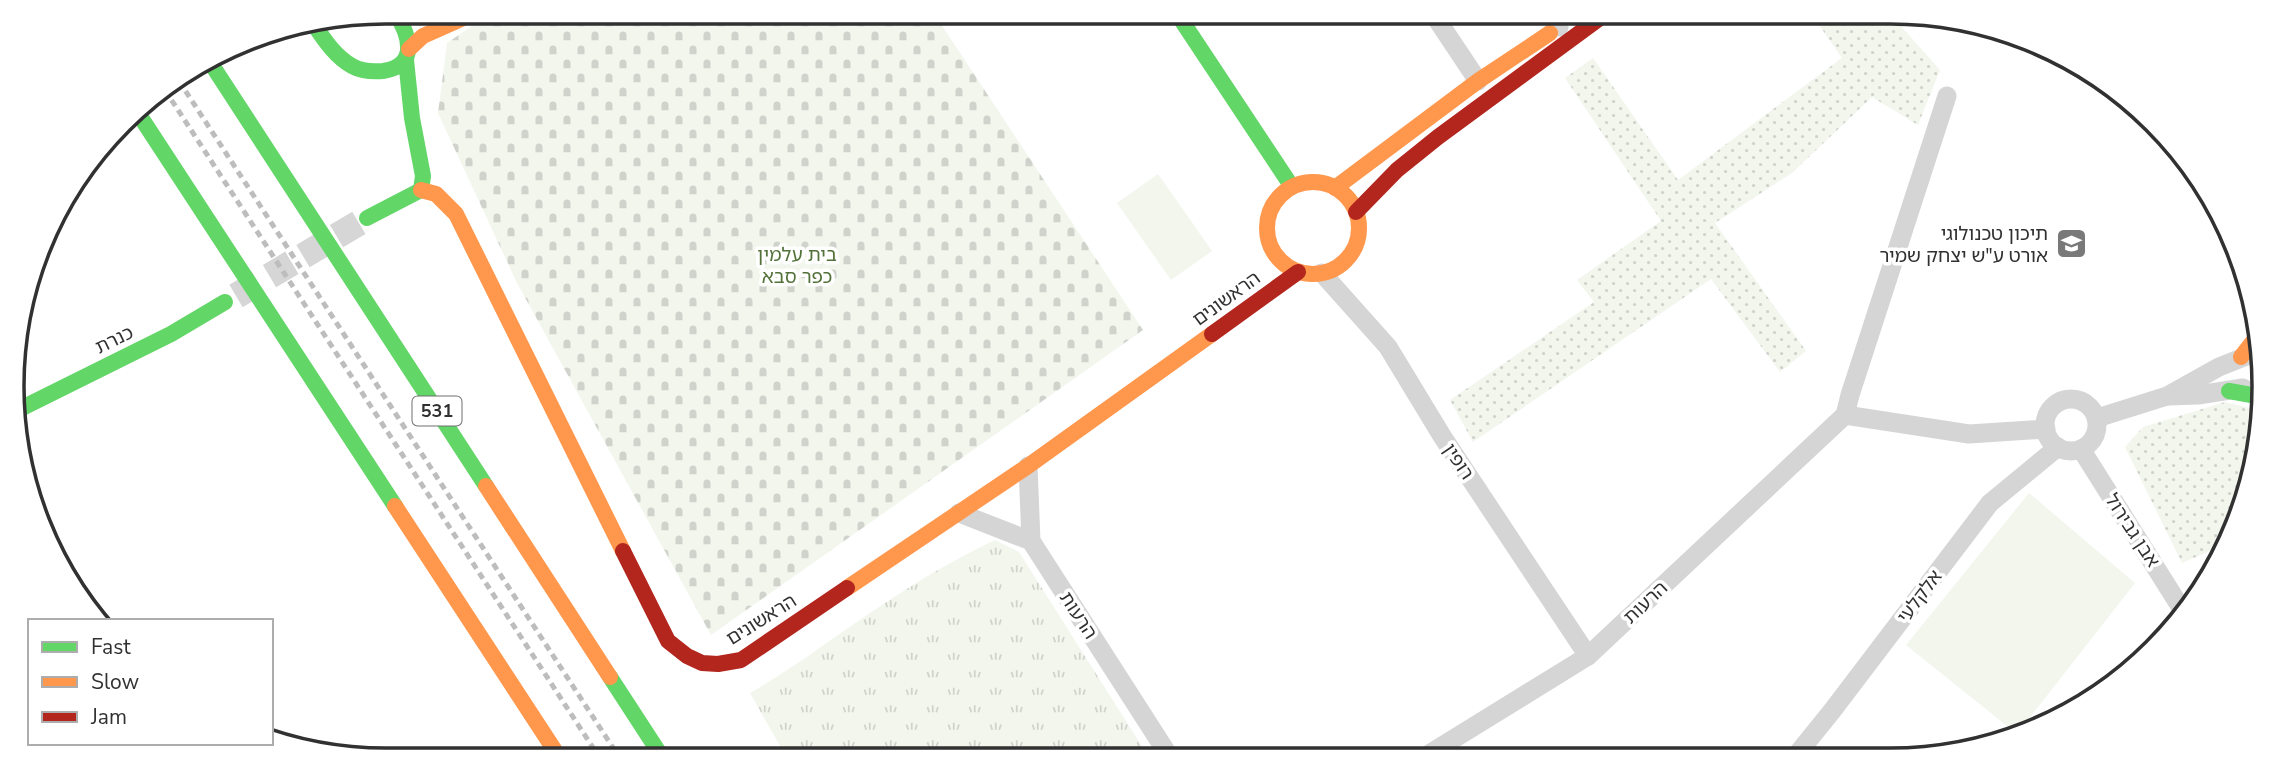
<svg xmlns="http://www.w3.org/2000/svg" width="2276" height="773" viewBox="0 0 2276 773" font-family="'Nunito Sans','Noto Sans Hebrew',sans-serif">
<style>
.grass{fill:url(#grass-tufts)}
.cemetery{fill:url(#cemetery-stones)}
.park{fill:url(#park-dots)}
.garden{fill:#f2f6ed}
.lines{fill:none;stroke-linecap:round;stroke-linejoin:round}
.secondary-tunnel{stroke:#d6d6d6;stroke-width:26;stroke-dasharray:26 13;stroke-linecap:butt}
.street{stroke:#d5d5d5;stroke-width:19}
.fast{stroke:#63d668;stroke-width:16}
.slow{stroke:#ff974d;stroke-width:16}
.jam{stroke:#b3261e;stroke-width:16}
.rail{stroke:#bdbdbd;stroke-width:5;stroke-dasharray:7 5;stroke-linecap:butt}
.labels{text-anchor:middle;stroke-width:7;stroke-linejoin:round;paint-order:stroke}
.shield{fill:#fff;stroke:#6f6f6f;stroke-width:2}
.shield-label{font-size:18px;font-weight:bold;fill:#313131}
.poi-label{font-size:19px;fill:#313131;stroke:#fff;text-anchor:end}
.park-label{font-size:19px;fill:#537239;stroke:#fff}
.street-label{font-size:19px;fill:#313131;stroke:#fff}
.rim{fill:none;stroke:#313131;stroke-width:3.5}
</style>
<defs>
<pattern id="grass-tufts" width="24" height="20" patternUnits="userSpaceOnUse" patternTransform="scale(1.75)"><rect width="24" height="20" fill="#f2f6ed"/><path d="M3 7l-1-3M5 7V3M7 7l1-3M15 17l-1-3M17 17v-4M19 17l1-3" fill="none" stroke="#d0d3cc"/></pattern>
<pattern id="cemetery-stones" width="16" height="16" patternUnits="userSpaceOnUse" patternTransform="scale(1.75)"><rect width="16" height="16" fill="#f2f6ed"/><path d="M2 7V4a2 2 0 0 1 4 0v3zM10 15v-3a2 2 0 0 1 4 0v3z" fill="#d0d3cc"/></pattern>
<pattern id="park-dots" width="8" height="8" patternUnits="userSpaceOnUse" patternTransform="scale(1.75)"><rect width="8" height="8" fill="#f2f6ed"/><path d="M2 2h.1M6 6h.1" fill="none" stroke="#d0d3cc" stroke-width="1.8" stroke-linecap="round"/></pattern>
</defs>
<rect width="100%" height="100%" fill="#fff"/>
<path class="grass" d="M 995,540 L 1019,552 L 1150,759 L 788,760 L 750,693 C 796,667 836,635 879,607 C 916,582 955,559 995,540 Z"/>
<polygon class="cemetery" points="493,12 933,12 1143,330 711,635 517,283 438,113 447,43"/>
<g class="park">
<polygon points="1810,12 1889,12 1912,15 1899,24 1940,70 1918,125 1872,97 1792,173 1715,223 1806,351 1780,372 1711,279 1473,442 1450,400 1594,302 1577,280 1661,221 1565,78 1593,58 1678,180 1842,58"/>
<polygon points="2225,402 2250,408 2256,413 2251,483 2226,544 2182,563 2125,447 2143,427"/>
</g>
<g class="garden">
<polygon points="1158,174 1212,251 1171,280 1117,203"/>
<polygon points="2029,493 2135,583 2017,734 1906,645"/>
</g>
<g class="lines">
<polyline class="secondary-tunnel" points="236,296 367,218"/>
<g class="street">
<polyline points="1432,12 1478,81"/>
<polyline points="1548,12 1559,27"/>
<polyline points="1322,273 1388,347 1442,436 1588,656"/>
<polyline points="2168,396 2198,395 2243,388"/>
<circle cx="2071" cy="425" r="26"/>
<polyline points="1845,415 1850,395 1947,96"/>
<polyline points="2097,418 2167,396 2219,367 2254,353"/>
<polyline points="2081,449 2183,611"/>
<polyline points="1028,466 1031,541 1171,759"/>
<polyline points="959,513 1031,541"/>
<polyline points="1794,758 1832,711 1990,503 2058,447"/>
<polyline points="1421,759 1588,656 1845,415 1969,434 2046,429"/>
</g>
<g class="fast">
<polyline points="1176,12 1292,187"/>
<path d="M 315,26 C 325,41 336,57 352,66 C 361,71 372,72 383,71 C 420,66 409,34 395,12"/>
<polyline points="406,60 412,118 423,176 421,190"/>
<polyline points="210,62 486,486"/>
<polyline points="136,110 395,506"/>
<polyline points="367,218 421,190"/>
<polyline points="2229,391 2257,396"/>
<polyline points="20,409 171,334 225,302"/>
<polyline points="610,677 664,760"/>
</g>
<g class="slow">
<polyline points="409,49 423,36 477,12"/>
<circle cx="1313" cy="228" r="46"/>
<polyline points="1335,188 1478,81 1550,33"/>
<polyline points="421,190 436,194 456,214 623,551"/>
<polyline points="2241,357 2259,334"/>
<polyline points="486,486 610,677"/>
<polyline points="395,506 561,760"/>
<polyline points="847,588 1028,466 1212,334"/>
</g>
<g class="jam">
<polyline points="1356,212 1397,170 1438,137 1608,12"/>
<polyline points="1212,334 1298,272"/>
<polyline points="623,551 668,641 687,656 702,663 718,664 741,660 847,588"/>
</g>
<g class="rail">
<polyline points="179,81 621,760"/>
<polyline points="165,90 601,760"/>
</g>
</g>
<defs>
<symbol id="school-square" viewBox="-11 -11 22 22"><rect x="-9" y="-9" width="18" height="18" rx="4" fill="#797979" stroke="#fff"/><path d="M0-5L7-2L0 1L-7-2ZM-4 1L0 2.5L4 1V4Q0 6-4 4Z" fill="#fff"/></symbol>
</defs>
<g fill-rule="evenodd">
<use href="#school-square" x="2054" y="226" width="35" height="35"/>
</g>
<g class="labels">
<rect class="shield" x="412.5" y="396.5" width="49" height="29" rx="5"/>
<g class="shield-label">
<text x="437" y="417">531</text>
</g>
<g class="poi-label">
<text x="2048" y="240">תיכון טכנולוגי<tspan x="2048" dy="22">אורט ע"ש יצחק שמיר</tspan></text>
</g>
<g class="park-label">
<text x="797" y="261">בית עלמין<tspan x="797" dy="22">כפר סבא</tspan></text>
</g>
<g class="street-label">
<text transform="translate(1226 298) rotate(-36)" y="7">הראשונים</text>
<text transform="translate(114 339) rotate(-26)" y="7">כנרת</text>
<text transform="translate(1459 461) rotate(56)" y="7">רופין</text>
<text transform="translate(2133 530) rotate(57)" y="7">אבן גבירול</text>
<text transform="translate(1919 596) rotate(-53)" y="7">אלקלעי</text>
<text transform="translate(1645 602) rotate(-43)" y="7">הרעות</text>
<text transform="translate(1079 615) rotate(57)" y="7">הרעות</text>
<text transform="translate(761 619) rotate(-32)" y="7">הראשונים</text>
</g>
</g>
<path d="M0 0H2276V773H0ZM386 24H1890A362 362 0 0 1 2252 386V386A362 362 0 0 1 1890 748H386A362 362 0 0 1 24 386V386A362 362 0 0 1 386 24Z" fill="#fff" fill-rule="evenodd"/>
<path class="rim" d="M386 24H1890A362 362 0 0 1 2252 386V386A362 362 0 0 1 1890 748H386A362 362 0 0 1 24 386V386A362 362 0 0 1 386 24Z"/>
<rect x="28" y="619" width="245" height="126" fill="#ffffff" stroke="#adadad" stroke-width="2"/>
<rect x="42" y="642" width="35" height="10" fill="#63d668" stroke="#adadad" stroke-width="2"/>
<text x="91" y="654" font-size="21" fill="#313131">Fast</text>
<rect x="42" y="677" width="35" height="10" fill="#ff974d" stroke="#adadad" stroke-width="2"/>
<text x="91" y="689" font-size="21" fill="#313131">Slow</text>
<rect x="42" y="712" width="35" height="10" fill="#b3261e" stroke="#adadad" stroke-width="2"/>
<text x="91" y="724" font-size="21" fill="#313131">Jam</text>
</svg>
